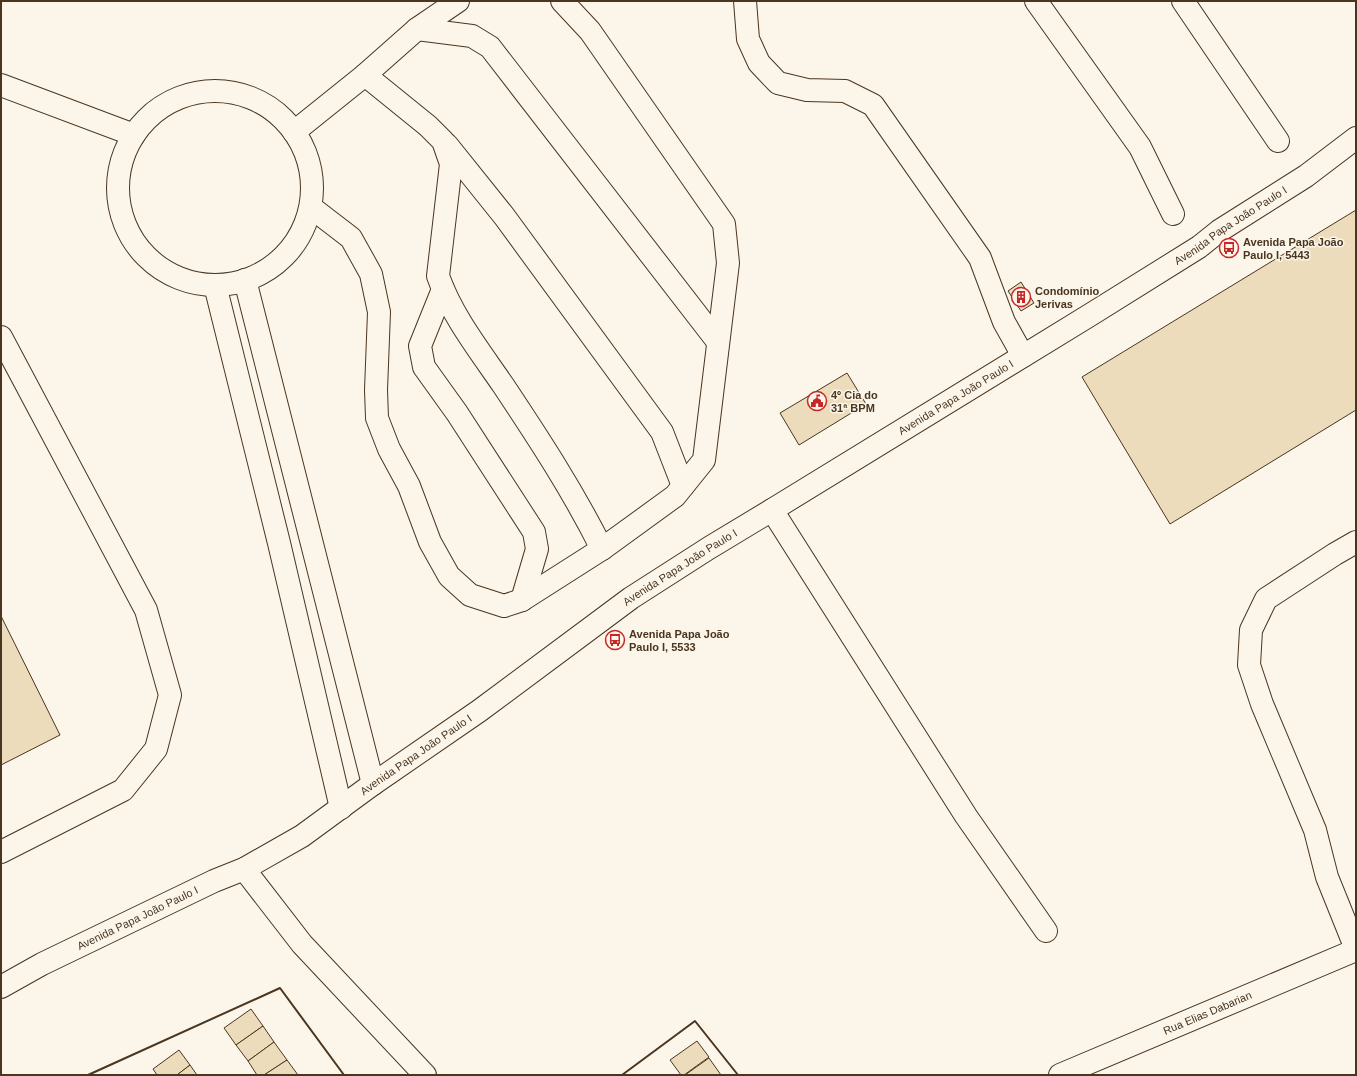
<svg xmlns="http://www.w3.org/2000/svg" width="1357" height="1076" viewBox="0 0 1357 1076" font-family="Arial,sans-serif">
<style>
.building{fill:#ecdcbc;stroke:#4a3520}
.lines{fill:none;stroke-linecap:round;stroke-linejoin:round}
.minor-casing{stroke:#4a3520;stroke-width:24}
.major-casing{stroke:#4a3520;stroke-width:24}
.minor{stroke:#fbf6e9;stroke-width:22}
.major{stroke:#fbf6e9;stroke-width:22}
.wall{stroke:#4a3520;stroke-width:2}
.labels{text-anchor:middle;stroke-width:3;stroke-linejoin:round;paint-order:stroke}
.street-label{font-size:11px;fill:#4a3520;stroke:#fbf6e9}
.poi-label{font-size:11px;font-weight:bold;fill:#4a3520;stroke:#fbf6e9;text-anchor:start}
</style>
<rect width="100%" height="100%" fill="#fbf6e9"/>
<g class="building">
<polygon points="1356,210 1356,410 1170,524 1082,377"/>
<polygon points="1021,282 1034,303 1021,311 1008,291"/>
<polygon points="847,373 866,404 799,445 780,413"/>
<polygon points="1,616 60,735 1,765"/>
<polygon points="251,1009 263,1026 236,1045 224,1028"/>
<polygon points="263,1026 274,1042 248,1061 236,1045"/>
<polygon points="697,1041 709,1057 684,1075 681,1075 670,1060"/>
<polygon points="274,1042 287,1060 264,1075 257,1075 248,1061"/>
<polygon points="179,1050 190,1065 177,1075 157,1075 153,1069"/>
<polygon points="709,1058 721,1075 685,1075"/>
<polygon points="287,1060 298,1075 264,1075"/>
<polygon points="190,1065 197,1075 177,1075"/>
</g>
<g class="lines">
<defs>
<g id="minor">
<polyline points="745,1 748,39 759,63 778,83 807,90 845,91 873,105 980,258 1004,322 1023,356"/>
<polyline points="1036,1 1140,147 1173,214"/>
<polyline points="1183,1 1278,141"/>
<polyline points="417,29 472,36 490,47 718,342"/>
<polyline points="365,75 417,29 458,1"/>
<polyline points="1,85 134,135"/>
<circle cx="215" cy="188" r="97"/>
<path d="M 294,132 L 365,75 L 428,126 L 443,141 L 451,164 L 438,276 C 452,316 479,350 503,385 C 539,439 573,491 602,549"/>
<polyline points="447,145 504,216 662,432 683,486"/>
<polyline points="312,208 351,238 371,274 379,312 376,390 377,418 389,449 409,486 430,542 449,576 470,595 504,606 522,600 602,549 675,496 704,460 728,263 724,224 590,31 562,1"/>
<polyline points="245,280 373,784"/>
<polyline points="215,285 279,543 341,808"/>
<polyline points="443,289 420,346 424,367 457,413 534,532 537,549 522,600"/>
<polyline points="1,337 146,610 170,695 156,749 123,790 1,852"/>
<polyline points="772,510 966,816 1046,931"/>
<polyline points="1356,542 1335,554 1266,599 1251,630 1249,665 1262,704 1315,830 1327,877 1356,949"/>
<polyline points="244,869 302,944 425,1075"/>
<path id="s1" d="M 1060,1075 L 1356,950"/>
</g>
<g id="major">
<path id="s2" d="M 1,987 L 42,964 L 214,881 L 244,869 L 302,836 L 373,784 L 479,711 L 631,598 L 709,548 L 772,510 L 1090,315 L 1199,247 L 1219,231 L 1306,176 L 1356,138"/>
</g>
</defs>
<use href="#minor" class="minor-casing"/>
<use href="#major" class="major-casing"/>
<use href="#minor" class="minor"/>
<use href="#major" class="major"/>
<g class="wall">
<polyline points="88,1075 280,988 344,1075"/>
<polyline points="622,1075 695,1021 738,1075"/>
</g>
</g>
<defs>
<symbol id="bus-ring" viewBox="-11 -11 22 22"><circle r="9.5" fill="#fbf6e9" stroke="#c62828" stroke-width="1.5"/><path d="M-5-6H5V4H4V6H2V4H-2V6H-4V4H-5ZM-3.5-4V0h7V-4ZM-3.5 1.2v1.5H-2V1.2ZM2 1.2v1.5H3.5V1.2Z" fill="#c62828"/></symbol>
<symbol id="building-ring" viewBox="-11 -11 22 22"><circle r="9.5" fill="#fbf6e9" stroke="#c62828" stroke-width="1.5"/><path d="M-4-6H4V6H1V3H-1V6H-4ZM-2.5-4.3h1.7v1.8h-1.7ZM.8-4.3h1.7v1.8H.8ZM-2.5-1h1.7V.8h-1.7ZM.8-1h1.7V.8H.8Z" fill="#c62828"/></symbol>
<symbol id="civic-ring" viewBox="-11 -11 22 22"><circle r="9.5" fill="#fbf6e9" stroke="#c62828" stroke-width="1.5"/><path d="M-.6-6.5H3V-4.5H.6V-3L4-1V1h2V6H-6V1h2V-1L-.6-3ZM-1.2 2.5V6h2.4V2.5Z" fill="#c62828"/></symbol>
</defs>
<g fill-rule="evenodd">
<use href="#bus-ring" x="1218" y="237" width="22" height="22"/>
<use href="#building-ring" x="1010" y="286" width="22" height="22"/>
<use href="#civic-ring" x="806" y="390" width="22" height="22"/>
<use href="#bus-ring" x="604" y="629" width="22" height="22"/>
</g>
<g class="labels">
<g class="street-label">
<text dy="4" stroke="none"><textPath href="#s2" startOffset="1449">Avenida Papa João Paulo I</textPath></text>
<text dy="4" stroke="none"><textPath href="#s2" startOffset="1125">Avenida Papa João Paulo I</textPath></text>
<text dy="4" stroke="none"><textPath href="#s2" startOffset="801">Avenida Papa João Paulo I</textPath></text>
<text dy="4" stroke="none"><textPath href="#s2" startOffset="477">Avenida Papa João Paulo I</textPath></text>
<text dy="4" stroke="none"><textPath href="#s2" startOffset="153">Avenida Papa João Paulo I</textPath></text>
<text dy="4" stroke="none"><textPath href="#s1" startOffset="160">Rua Elias Dabarian</textPath></text>
</g>
<g class="poi-label">
<text x="1243" y="246">Avenida Papa João<tspan x="1243" dy="13">Paulo I, 5443</tspan></text>
<text x="1035" y="295">Condomínio<tspan x="1035" dy="13">Jerivas</tspan></text>
<text x="831" y="399">4º Cia do<tspan x="831" dy="13">31ª BPM</tspan></text>
<text x="629" y="638">Avenida Papa João<tspan x="629" dy="13">Paulo I, 5533</tspan></text>
</g>
</g>
<rect width="1357" height="1076" fill="none" stroke="#4a3520" stroke-width="4"/>
</svg>
